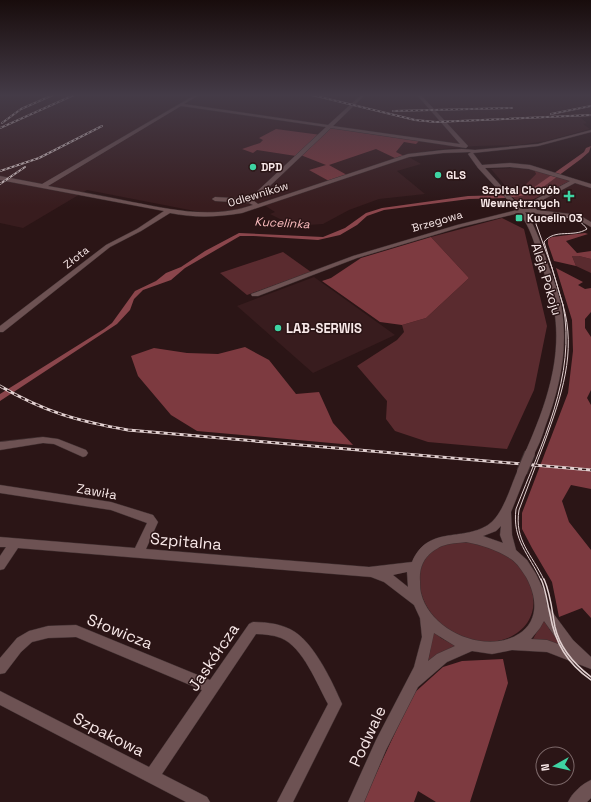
<svg xmlns="http://www.w3.org/2000/svg" width="591" height="802" viewBox="0 0 591 802" font-family="'Space Grotesk',sans-serif">
<style>
.built{fill:#381c1e}
.green{fill:#5a2b2f}
.forest{fill:#7d3a40}
.water{fill:#8b464c}
.lines{fill:none;stroke-linecap:round;stroke-linejoin:round}
.minor-casing{stroke:#403031;stroke-width:1}
.minor{fill:#6d5253;fill-rule:evenodd}
.tram-far1{stroke:#e1d0d0;stroke-width:1}
.tram{stroke:#e1d0d0;stroke-width:1.5}
.rail-far1-casing{stroke:#e1d0d0;stroke-width:2}
.rail-casing{stroke:#e1d0d0;stroke-width:3}
.rail-far1{stroke:#2b1516;stroke-width:1;stroke-dasharray:2.5;stroke-linecap:butt}
.rail{stroke:#2b1516;stroke-width:1.5;stroke-dasharray:4;stroke-linecap:butt}
.minor-bridge-casing{stroke:#403031;stroke-width:12;stroke-linecap:butt}
.minor-bridge{stroke:#6d5253;stroke-width:10}
.poi-dot{fill:#3ed4a3;stroke:#2b1516;stroke-width:1.5}
.labels{text-anchor:middle;stroke-width:3;stroke-linejoin:round;paint-order:stroke}
.far-poi-label{font-size:11px;font-weight:bold;fill:#f8e8e8;stroke:#2b1516;text-anchor:start}
.far-street-label{font-size:11px;fill:#f8e8e8;stroke:#2b1516}
.far-water-label{font-size:12px;font-style:italic;fill:#febec0;stroke:#2b1516}
.street-label{font-size:13px;fill:#f8e8e8;stroke:#2b1516}
.poi-label{font-size:13px;font-weight:bold;fill:#f8e8e8;stroke:#2b1516;text-anchor:start}
.near-street-label{font-size:16px;fill:#f8e8e8;stroke:#2b1516}
</style>
<rect width="100%" height="100%" fill="#2b1516"/>
<g class="built">
<polygon points="0,95 591,95 591,117 581,118 587,123 583,124 590,129 546,141 519,145 475,146 433,150 407,156 421,164 397,171 425,194 379,199 349,210 323,224 294,226 270,214 275,212 264,205 232,211 205,213 87,190 23,228 0,223"/>
<polygon points="513,168 534,170 536,174 522,188 508,189 491,169"/>
<polygon points="574,183 591,187 591,224 580,216 539,211 533,204"/>
<polygon points="314,277 395,335 313,373 237,306"/>
</g>
<g class="green">
<polygon points="534,170 570,181 524,204 528,209 523,208 503,187 506,186 508,189 522,188 536,174"/>
<polygon points="502,218 524,229 547,326 534,390 507,449 428,442 395,431 386,419 387,401 357,366 397,340 404,332 402,325 426,318 469,278 431,237"/>
<polygon points="283,252 311,272 247,295 220,273"/>
<polygon points="572,256 579,256 591,259 591,273 576,266"/>
<path d="M 463,541 C 482,544 495,546 511,559 C 538,580 545,622 508,638 C 467,655 413,616 420,572 C 422,562 428,553 437,548 C 445,543 454,542 463,541 Z"/>
<polygon points="544,619 550,630 567,649 533,639"/>
<polygon points="430,628 441,638 458,647 428,661 431,647"/>
</g>
<g class="forest">
<polygon points="330,127 420,140 416,144 404,142 396,152 404,156 397,159 376,149 329,165 347,175 329,181 309,170 326,165 298,154 296,156 257,150 253,153 242,149 260,143 263,140 259,138 276,129 321,135"/>
<polygon points="585,233 588,234 566,241 577,253 591,251 591,259 579,256 572,256 576,266 554,261 548,244 548,239 552,237"/>
<polygon points="431,237 469,278 426,318 402,325 380,322 322,281 331,278 361,258"/>
<polygon points="556,268 583,282 578,285 585,289 591,288 591,312 585,319 585,328 591,337 591,390 587,398 591,405 591,489 571,485 562,501 569,522 591,550 591,618 582,608 559,617 552,582 532,548 522,529 522,513 568,393 573,351 572,320"/>
<polygon points="245,347 269,360 296,394 319,392 333,423 353,445 197,431 171,415 138,376 131,356 154,348 187,353 218,354"/>
<polygon points="503,659 508,683 470,802 436,802 418,791 414,802 363,802 413,694 443,667 462,661"/>
</g>
<polygon class="water" points="591,146 589,152 581,159 539,190 527,195 506,198 469,199 384,210 367,216 357,225 340,235 318,240 254,236 240,236 185,268 171,280 143,290 134,299 130,310 117,324 0,401 0,394 104,329 112,323 135,291 156,281 166,273 181,267 205,251 239,233 323,237 345,228 366,213 382,208 468,196 514,195 526,193 584,152 586,148"/>
<g class="lines">
<defs>
<g id="minor">
<path d="M 195,95 L 199,95 L 184,104 L 328,125 L 361,95 L 365,95 L 333,126 L 460,144 L 417,95 L 421,95 L 468,146 L 466,148 L 331,128 L 254,201 L 258,204 L 408,154 L 443,150 L 462,149 L 475,150 L 538,144 L 591,130 L 591,132 L 538,146 L 473,153 L 482,165 L 510,163 L 530,165 L 591,184 L 591,188 L 575,183 L 533,205 L 537,210 L 579,215 L 591,222 L 591,227 L 577,219 L 525,212 C 536,226 541,245 547,262 C 552,276 558,290 561,305 C 569,347 560,388 545,427 C 542,437 538,447 533,456 L 527,456 L 525,453 C 546,405 564,356 553,303 C 550,290 545,276 541,263 C 535,246 531,227 519,213 L 461,227 L 357,258 L 258,296 L 252,296 L 251,294 L 353,256 L 457,225 L 517,210 L 478,168 L 468,154 L 471,152 L 470,152 L 443,153 L 409,157 L 242,213 C 217,217 195,218 170,213 L 141,231 L 110,247 L 3,332 L 0,332 L 0,326 L 106,245 L 137,229 L 164,211 L 0,180 L 0,176 L 42,184 ZM 181,106 L 326,127 L 249,199 L 215,197 L 212,199 L 215,201 L 249,203 L 253,205 C 211,219 174,210 132,202 C 104,196 76,191 48,186 ZM 510,167 L 529,169 L 570,181 L 527,204 L 526,205 L 529,209 L 522,209 L 485,168 Z"/>
<polygon points="43,437 58,439 86,450 88,453 86,456 83,457 54,444 43,443 0,450 0,442"/>
<path d="M 522,468 L 526,469 L 527,472 L 511,512 L 512,535 L 516,550 L 527,560 L 536,574 L 545,593 L 547,605 L 573,640 L 591,657 L 591,669 L 547,652 L 512,650 L 492,654 L 472,651 L 447,662 L 418,687 L 386,750 L 364,802 L 348,802 L 376,740 L 414,667 L 422,637 L 420,618 L 414,605 L 384,582 L 371,577 L 18,548 L 4,569 L 0,570 L 0,556 L 6,547 L 0,547 L 0,537 L 135,548 L 147,523 L 111,510 L 0,493 L 0,485 L 111,502 L 153,515 L 158,522 L 146,549 L 369,567 L 412,562 C 428,525 461,542 488,525 C 503,515 510,488 517,472 L 518,469 ZM 501,526 L 500,535 L 503,543 L 483,536 L 496,531 ZM 466,542 C 482,545 497,550 511,559 C 517,563 522,571 526,577 C 540,602 538,629 508,639 C 475,650 429,627 421,593 C 420,589 420,585 420,581 C 419,569 423,559 432,552 C 435,550 439,547 442,546 C 450,543 458,543 466,542 ZM 407,572 L 408,587 L 393,575 ZM 544,621 L 561,645 L 547,640 L 531,639 L 540,628 ZM 434,633 L 455,646 L 437,654 L 428,661 Z"/>
<path d="M 253,622 C 267,622 283,624 295,632 C 315,645 333,683 342,704 L 293,802 L 277,802 L 328,704 C 317,684 303,647 281,638 C 273,635 264,634 256,634 L 162,774 L 207,797 L 210,802 L 186,802 L 0,705 L 0,691 L 149,767 L 202,690 L 76,637 L 48,638 L 32,642 L 21,652 L 5,673 L 0,674 L 0,658 L 17,638 L 29,631 L 48,626 L 76,625 L 210,680 L 249,624 Z"/>
<path d="M 591,780 L 591,798 L 587,802 L 568,802 C 572,793 582,784 591,780 Z"/>
</g>
</defs>
<use href="#minor" class="minor-casing"/>
<use href="#minor" class="minor"/>
<g class="tram-far1">
<path d="M 549,217 C 563,216 578,216 587,229 C 573,238 555,228 544,242 L 552,268 L 536,224 L 537,220 Z"/>
<polyline points="552,268 563,305"/>
<polyline points="552,268 563,305"/>
<path d="M 541,580 C 529,554 512,540 516,509 C 541,444 577,376 563,305"/>
<path d="M 544,580 C 532,554 514,541 519,510 C 528,487 536,464 545,441 C 561,397 577,352 563,305"/>
</g>
<g class="tram">
<path d="M 541,579 C 546,590 547,602 550,614 C 555,643 567,663 591,680"/>
<path d="M 544,579 C 551,595 552,611 555,627 C 560,649 574,664 591,677"/>
</g>
<defs>
<g id="rail-far1">
<polyline points="312,95 415,120 436,122 591,115"/>
<polyline points="393,111 512,108"/>
<polyline points="551,114 591,106"/>
<polyline points="2,123 21,109 53,95"/>
<polyline points="0,128 74,95"/>
<polyline points="0,171 39,158 102,126"/>
<polyline points="0,184 25,167"/>
</g>
<path id="rail" d="M 0,386 C 45,412 77,421 128,430 L 591,470"/>
</defs>
<use href="#rail-far1" class="rail-far1-casing"/>
<use href="#rail" class="rail-casing"/>
<use href="#rail-far1" class="rail-far1"/>
<use href="#rail" class="rail"/>
<defs>
<polyline id="minor-bridge" points="522,472 530,453"/>
</defs>
<use href="#minor-bridge" class="minor-bridge-casing"/>
<use href="#minor-bridge" class="minor-bridge"/>
</g>
<linearGradient id="sky" x2="0" y2="1"><stop stop-color="#180c0c"/><stop offset="0.46" stop-color="#443b47"/><stop offset="1" stop-color="#443b47" stop-opacity="0"/></linearGradient>
<rect width="591" height="207" fill="url(#sky)"/>
<g class="poi-dot">
<circle cx="253" cy="167" r="4"/>
<circle cx="438" cy="175" r="4"/>
<path d="M567 190h4v4h4v4h-4v4h-4v-4h-4v-4h4z"/>
<rect x="515" y="214" width="8" height="8" rx="2"/>
<circle cx="278" cy="328" r="4"/>
</g>
<g class="labels">
<g class="far-poi-label">
<text x="261" y="171">DPD</text>
<text x="446" y="179">GLS</text>
<text x="560" y="194" text-anchor="end">Szpital Chorób<tspan x="560" dy="13">Wewnętrznych</tspan></text>
<text x="527" y="222">Kucelin 03</text>
</g>
<g class="far-street-label">
<text transform="translate(258 194) rotate(-17)" y="4">Odlewników</text>
<text transform="translate(437 221) rotate(-16)" y="4">Brzegowa</text>
<text transform="translate(76 257) rotate(-38)" y="4">Złota</text>
</g>
<g class="far-water-label">
<text transform="translate(282 223) rotate(3)" y="4">Kucelinka</text>
</g>
<g class="street-label">
<text transform="translate(547 279) rotate(73)" y="5">Aleja Pokoju</text>
<text transform="translate(97 491) rotate(10)" y="5">Zawiła</text>
</g>
<g class="poi-label">
<text x="286" y="333">LAB-SERWIS</text>
</g>
<g class="near-street-label">
<text transform="translate(186 541) rotate(5)" y="6">Szpitalna</text>
<text transform="translate(120 631) rotate(22)" y="6">Słowicza</text>
<text transform="translate(213 657) rotate(-56)" y="6">Jaskółcza</text>
<text transform="translate(109 734) rotate(27)" y="6">Szpakowa</text>
<text transform="translate(367 736) rotate(-65)" y="6">Podwale</text>
</g>
</g>
<g transform="translate(555 766) rotate(262)"><circle r="19" fill="#2b1516" stroke="#7d696a"/>
<path d="M0-3L7 15L0 10L-7 15Z" fill="#3ed4a3"/>
<text y="-6" font-size="11" font-weight="bold" text-anchor="middle" fill="#f8e8e8">N</text>
</g>
</svg>
